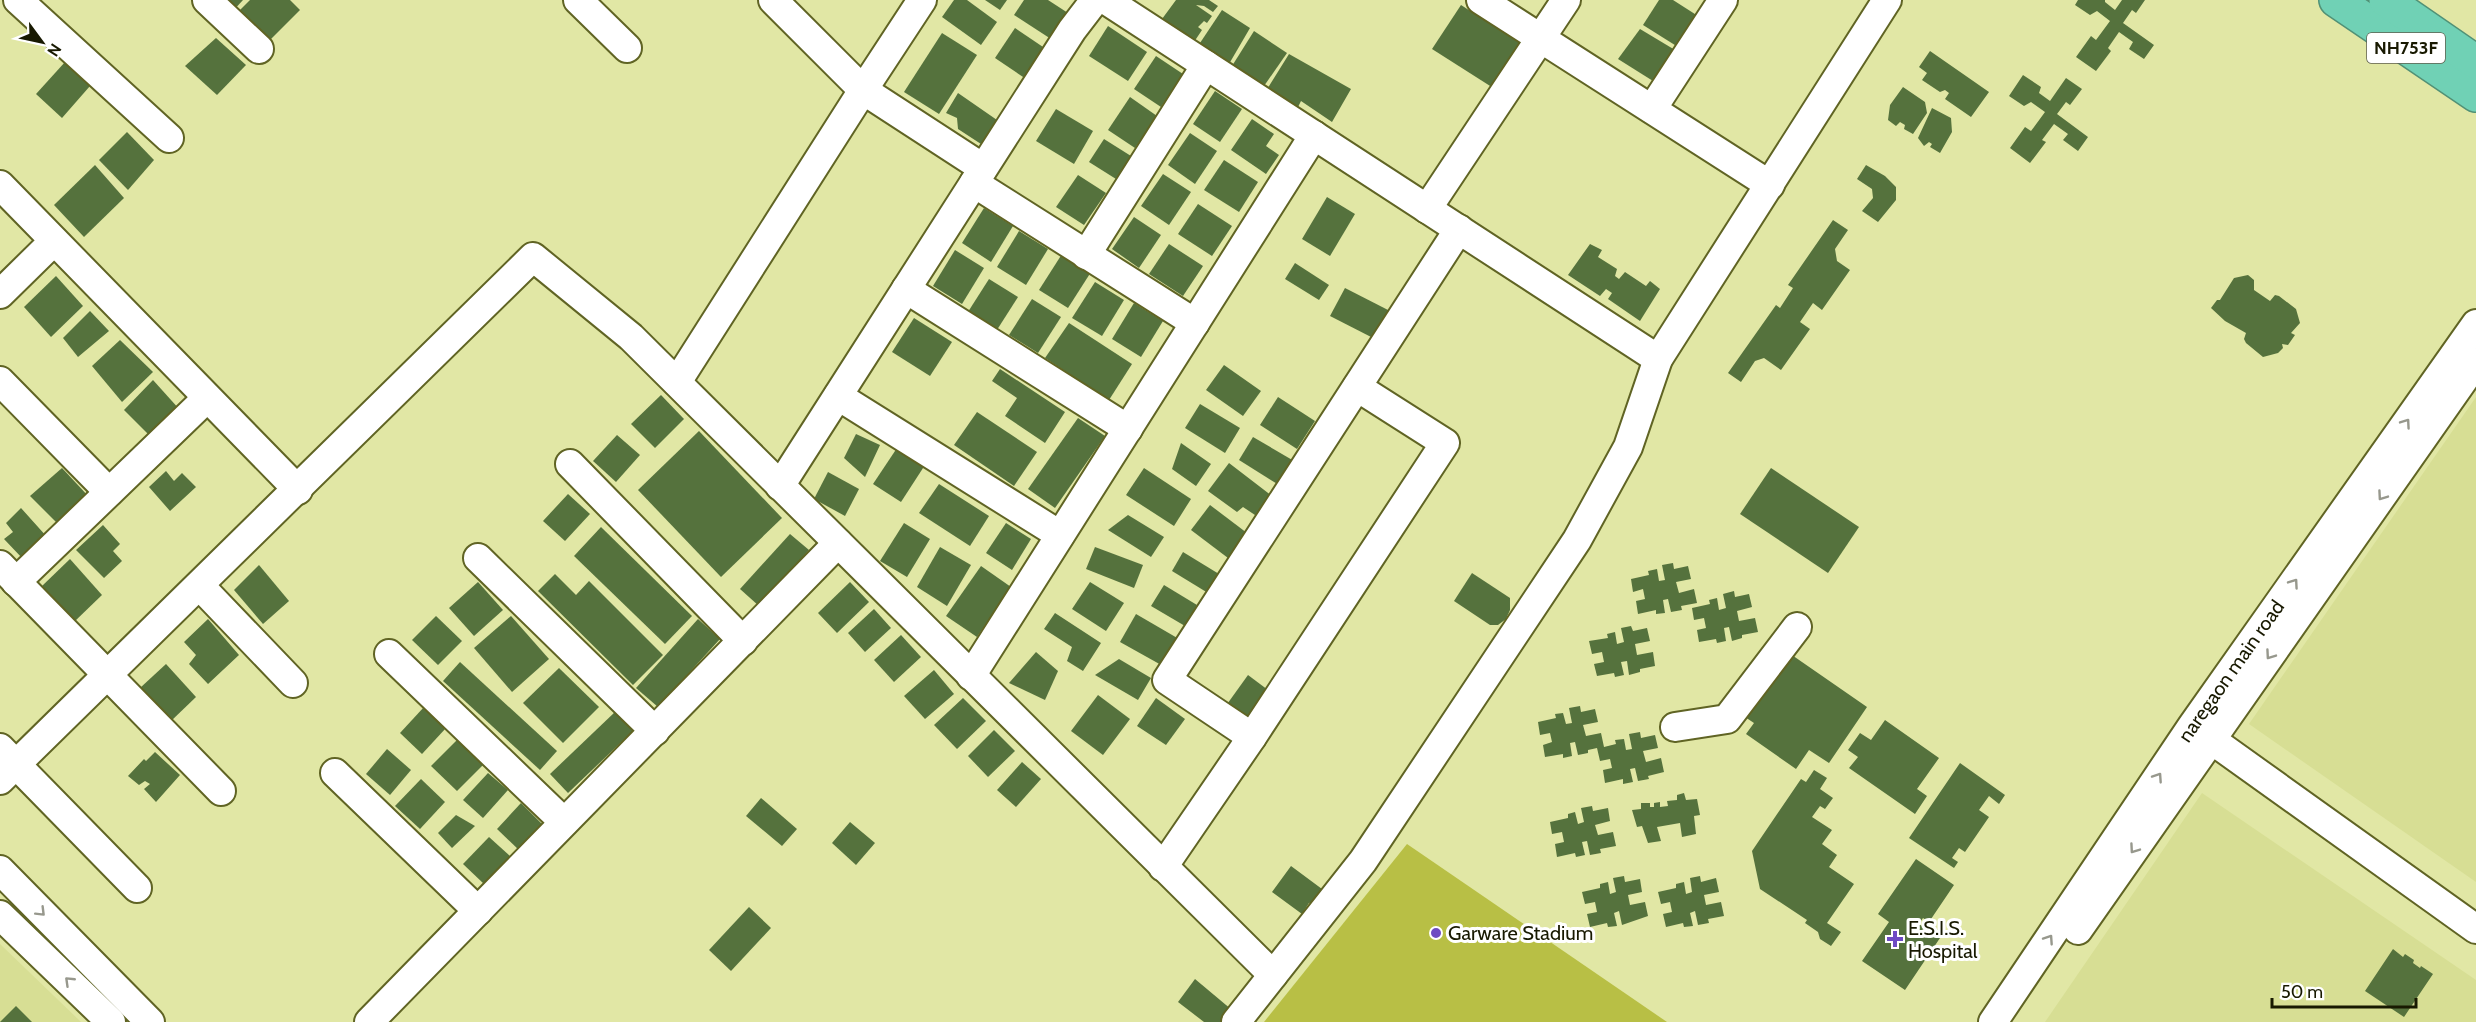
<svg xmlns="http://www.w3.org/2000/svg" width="2476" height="1022" viewBox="0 0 2476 1022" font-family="Cabin,sans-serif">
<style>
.built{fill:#d7de94}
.green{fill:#b8bf45}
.building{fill:#55723d}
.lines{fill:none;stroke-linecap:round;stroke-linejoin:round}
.minor-casing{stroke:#606424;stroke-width:32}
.highway-casing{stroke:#519176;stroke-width:36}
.minor{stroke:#fff;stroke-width:28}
.highway{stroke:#70d1b5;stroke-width:33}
.oneway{stroke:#97988d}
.poi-dot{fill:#6e4bc3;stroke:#fff;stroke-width:2}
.labels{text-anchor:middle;stroke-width:6;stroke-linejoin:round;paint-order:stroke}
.shield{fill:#fff;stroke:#5d5e4d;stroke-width:1.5}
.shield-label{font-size:18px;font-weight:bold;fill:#181901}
.street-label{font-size:20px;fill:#181901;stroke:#fff}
.poi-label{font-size:20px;fill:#181901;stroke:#fff;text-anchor:start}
</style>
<rect width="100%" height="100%" fill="#e1e7a5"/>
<g class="built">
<polygon points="2476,397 2476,882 2249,724"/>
<polygon points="2202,793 2476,980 2476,1022 2045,1022"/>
<polygon points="0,944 81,1022 0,1022"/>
</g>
<polygon class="green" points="1407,844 1667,1022 1264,1022"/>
<g class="building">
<polygon points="220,0 243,0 232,12"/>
<polygon points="250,0 290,0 300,10 270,40 239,11"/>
<polygon points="954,0 967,0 997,22 981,45 942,17"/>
<polygon points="985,0 1007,0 1000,10"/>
<polygon points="1024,0 1048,0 1068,13 1051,39 1014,15"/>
<polygon points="1176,0 1209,0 1218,6 1213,12 1204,6 1196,5 1212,16 1207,23 1204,21 1198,27 1202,30 1194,42 1162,19"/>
<polygon points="1659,0 1673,0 1698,16 1678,47 1643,25"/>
<polygon points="2078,0 2105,0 2105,2 2115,10 2122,0 2145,0 2136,13 2132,10 2123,23 2154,45 2144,59 2129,49 2133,42 2119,32 2108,48 2111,51 2096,71 2076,57 2091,36 2096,40 2110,21 2097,11 2090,15 2075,5"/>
<polygon points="1461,5 1526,47 1498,91 1432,49"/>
<polygon points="1222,10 1250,28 1229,64 1200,43"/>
<polygon points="1108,26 1147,52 1128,81 1089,56"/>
<polygon points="1015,28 1046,49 1026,79 995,58"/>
<polygon points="1640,29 1675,50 1653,81 1618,59"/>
<polygon points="1254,31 1287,53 1264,86 1232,66"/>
<polygon points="942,33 977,55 939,114 904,92"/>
<polygon points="216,38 246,65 217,95 185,66"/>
<polygon points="1930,51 1989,92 1971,117 1945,99 1949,93 1945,90 1940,92 1922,80 1927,73 1919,67"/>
<polygon points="1289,54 1351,89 1332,122 1301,101 1298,107 1266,91"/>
<polygon points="1156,56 1183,74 1161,107 1134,89"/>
<polygon points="65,62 90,86 62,118 36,94"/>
<polygon points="2023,75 2041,87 2039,93 2050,101 2066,78 2082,89 2070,105 2066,102 2057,114 2088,137 2078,151 2063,140 2068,134 2054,124 2042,140 2046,142 2030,163 2010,148 2025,127 2031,131 2045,112 2031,102 2024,106 2009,96"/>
<polygon points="1903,87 1925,102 1927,113 1913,134 1904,129 1905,125 1900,122 1896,126 1888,120 1890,105"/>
<polygon points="1215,91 1242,109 1220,142 1193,124"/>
<polygon points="958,93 997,120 981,144 958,129 957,118 946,113"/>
<polygon points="1130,97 1157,116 1135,148 1108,130"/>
<polygon points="1932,108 1951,118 1952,132 1940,153 1930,147 1932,144 1929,142 1924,146 1918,138"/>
<polygon points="1056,109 1093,131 1074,164 1036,141"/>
<polygon points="1252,119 1274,134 1266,146 1279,155 1266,174 1231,150"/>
<polygon points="127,132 154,160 128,190 99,160"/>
<polygon points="1190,133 1217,151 1195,184 1168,165"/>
<polygon points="1104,139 1131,156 1116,179 1089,162"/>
<polygon points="1224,160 1258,182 1239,212 1204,190"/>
<polygon points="95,165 124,198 84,237 54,205"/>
<polygon points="1866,165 1885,176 1896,187 1896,200 1878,222 1862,211 1873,198 1872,189 1857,179"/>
<polygon points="1163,174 1191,192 1169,225 1141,206"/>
<polygon points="1078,175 1106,193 1084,225 1056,207"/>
<polygon points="1327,197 1355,214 1330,256 1302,239"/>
<polygon points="1198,204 1232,226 1212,256 1178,234"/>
<polygon points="984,208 1013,226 991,262 962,243"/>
<polygon points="1134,217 1161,235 1139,268 1112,249"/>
<polygon points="1833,220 1848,230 1835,249 1837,261 1850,270 1822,310 1813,303 1800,322 1810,329 1781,370 1764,358 1755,361 1741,382 1728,373 1776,305 1780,308 1793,288 1788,285"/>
<polygon points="1019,231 1048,249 1026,285 997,267"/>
<polygon points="1169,244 1203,266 1183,296 1149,274"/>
<polygon points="1590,244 1602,250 1598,257 1617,269 1615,276 1619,279 1625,272 1646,286 1650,281 1660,289 1640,321 1608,299 1612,293 1606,289 1600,296 1568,275"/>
<polygon points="955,250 984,268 962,304 933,286"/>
<polygon points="1062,254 1091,272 1068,308 1039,290"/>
<polygon points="1295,263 1329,285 1319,300 1285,279"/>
<polygon points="2248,275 2254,280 2254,290 2270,301 2275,295 2279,296 2296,309 2300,323 2291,333 2295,335 2288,345 2282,344 2283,348 2278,353 2263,357 2246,343 2244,339 2246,333 2225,321 2211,308 2217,300 2220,300 2234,278"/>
<polygon points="56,276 83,306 51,337 24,307"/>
<polygon points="989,279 1018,297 995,333 966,315"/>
<polygon points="1095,282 1124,300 1102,336 1072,318"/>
<polygon points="1345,288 1390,311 1375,339 1330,316"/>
<polygon points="1032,299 1061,317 1038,353 1009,335"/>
<polygon points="1134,303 1163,321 1141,357 1112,339"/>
<polygon points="90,311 109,331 78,357 63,338"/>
<polygon points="914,318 952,342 930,376 892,352"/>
<polygon points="1069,323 1132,364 1109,400 1045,358"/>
<polygon points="120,340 153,372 122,402 92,366"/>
<polygon points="1224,365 1261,391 1243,416 1206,390"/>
<polygon points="1000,369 1065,412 1045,443 1005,416 1017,398 992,381"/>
<polygon points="153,380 180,410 154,440 124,410"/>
<polygon points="661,395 684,419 655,448 631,424"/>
<polygon points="1278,397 1315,421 1297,449 1260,425"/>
<polygon points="1200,404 1240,428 1225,453 1185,428"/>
<polygon points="977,412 1037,452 1014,486 954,445"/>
<polygon points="1078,418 1105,436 1055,508 1028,489"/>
<polygon points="699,431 782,518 721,577 638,490"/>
<polygon points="856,434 880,445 865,477 844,458"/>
<polygon points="617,435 640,455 616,482 593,461"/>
<polygon points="1253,437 1294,461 1279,485 1239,460"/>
<polygon points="1181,443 1211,464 1196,486 1172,469"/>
<polygon points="897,448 925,465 901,502 873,484"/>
<polygon points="1229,463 1272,496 1258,517 1243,507 1237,512 1208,491"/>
<polygon points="62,468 90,498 60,526 30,496"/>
<polygon points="1144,468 1191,499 1174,526 1126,495"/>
<polygon points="1771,468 1859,527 1828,573 1740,514"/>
<polygon points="166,471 174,481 182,473 196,487 170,511 149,487"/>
<polygon points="828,472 859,489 845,516 814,499"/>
<polygon points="939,484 989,516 970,546 919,513"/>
<polygon points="568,494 590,514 565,541 543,521"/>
<polygon points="1210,505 1247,533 1228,558 1191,530"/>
<polygon points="21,508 47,537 23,559 4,539 13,532 6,523"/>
<polygon points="1128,515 1164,537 1151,557 1108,530"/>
<polygon points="904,523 930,539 907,577 880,561"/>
<polygon points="1006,523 1031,539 1012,570 986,553"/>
<polygon points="103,525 120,544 113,551 122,561 104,578 76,550"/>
<polygon points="601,527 692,616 665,644 574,556"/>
<polygon points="790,534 809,550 759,606 740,589"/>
<polygon points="940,547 971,565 947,606 917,587"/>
<polygon points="1095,547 1143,565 1134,588 1086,569"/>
<polygon points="1183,552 1219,574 1208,593 1172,571"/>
<polygon points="70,559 102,595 74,622 42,586"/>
<polygon points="1673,563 1674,569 1688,566 1691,579 1676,582 1679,593 1694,589 1697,603 1681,606 1682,610 1671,612 1668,599 1663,600 1665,613 1656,614 1656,610 1638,614 1636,601 1645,599 1643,589 1633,592 1631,579 1649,575 1648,571 1657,569 1659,581 1665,580 1662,565"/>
<polygon points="259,565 289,601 263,624 234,590"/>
<polygon points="981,566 1011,587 977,637 946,616"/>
<polygon points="1472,573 1510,598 1510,610 1506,619 1498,625 1490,625 1454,601"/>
<polygon points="555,574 576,595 589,581 663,655 633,685 538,591"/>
<polygon points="478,582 503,610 474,636 449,608"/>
<polygon points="850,582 869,602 837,633 818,613"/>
<polygon points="1090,582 1124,603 1106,631 1072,609"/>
<polygon points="1164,585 1197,605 1185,626 1151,606"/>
<polygon points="1734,591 1735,597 1749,594 1752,607 1737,611 1739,621 1755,618 1758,632 1742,635 1742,638 1732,641 1729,627 1724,628 1726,641 1717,643 1716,639 1699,642 1697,630 1706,628 1704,618 1694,620 1692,608 1710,604 1709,600 1717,598 1719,610 1726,608 1723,594"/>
<polygon points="874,609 891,628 865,652 848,633"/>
<polygon points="1055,613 1101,643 1083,671 1067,661 1072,647 1044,629"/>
<polygon points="1136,614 1179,639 1163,666 1120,642"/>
<polygon points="436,616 462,641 438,665 412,640"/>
<polygon points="511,616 549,659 512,692 474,648"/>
<polygon points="208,619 239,655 208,684 189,664 196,655 184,642"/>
<polygon points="698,619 720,639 658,707 636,688"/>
<polygon points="1631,626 1633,631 1647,628 1650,641 1635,644 1637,655 1653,652 1655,666 1640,669 1640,672 1629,675 1627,661 1621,662 1624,675 1615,677 1614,673 1597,676 1594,664 1604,662 1602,652 1592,654 1589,641 1608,638 1607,634 1615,632 1617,644 1624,642 1621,628"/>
<polygon points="901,635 921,657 894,682 874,660"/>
<polygon points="1036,652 1058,671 1045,700 1009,683"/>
<polygon points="1789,653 1867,707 1829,763 1809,750 1796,769 1746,734 1754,723 1745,717"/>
<polygon points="1119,659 1151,678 1138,700 1095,675"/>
<polygon points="460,662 557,751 540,770 443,681"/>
<polygon points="166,664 196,697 170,722 140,688"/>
<polygon points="559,668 599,707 563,743 523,703"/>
<polygon points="934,670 954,694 925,719 904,696"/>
<polygon points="1248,675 1272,693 1255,722 1225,707"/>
<polygon points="1098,695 1130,719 1103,755 1071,731"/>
<polygon points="963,698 986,721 957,749 934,725"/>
<polygon points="1156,698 1185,719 1166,745 1137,726"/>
<polygon points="1580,706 1581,712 1595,709 1598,722 1583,725 1586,736 1601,733 1604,747 1616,744 1615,740 1624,739 1626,750 1632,749 1629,734 1640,732 1641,738 1655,735 1658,748 1643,751 1646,762 1661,758 1664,772 1648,776 1649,779 1638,781 1635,768 1630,769 1633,782 1623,784 1623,779 1605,783 1603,770 1612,768 1610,759 1600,761 1597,748 1588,750 1588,753 1578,755 1575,742 1570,743 1572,756 1563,758 1563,754 1545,757 1543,745 1552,742 1550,733 1540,735 1538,722 1556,718 1555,714 1563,713 1566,724 1572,723 1569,708"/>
<polygon points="424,707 446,728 422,754 400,733"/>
<polygon points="616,711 634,730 568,793 550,774"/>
<polygon points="1885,720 1939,758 1917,789 1927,796 1915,814 1849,768 1858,757 1848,750 1860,733 1871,740"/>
<polygon points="994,730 1015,751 988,777 968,756"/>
<polygon points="457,740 483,765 457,791 431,766"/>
<polygon points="387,749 411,770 390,795 366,774"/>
<polygon points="155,752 180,775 156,802 144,789 150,784 145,781 139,785 128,776 144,759 146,761"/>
<polygon points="1022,762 1041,779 1016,807 997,790"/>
<polygon points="1960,763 2005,795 1999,804 1989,796 1979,810 1989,817 1965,852 1959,848 1952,858 1958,862 1954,868 1909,838"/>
<polygon points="1814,770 1827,778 1820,789 1833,798 1825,809 1820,806 1812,817 1832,830 1822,844 1837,855 1829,867 1854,884 1827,923 1841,932 1831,946 1820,939 1818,932 1805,923 1807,920 1760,889 1752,851 1801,779 1806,782"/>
<polygon points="488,773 508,790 483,818 463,800"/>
<polygon points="421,779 445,802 420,829 395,806"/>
<polygon points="1684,793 1686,800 1697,799 1700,815 1694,816 1696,834 1682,837 1680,823 1657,827 1661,841 1648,843 1642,826 1637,827 1632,810 1641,809 1641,803 1650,803 1650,807 1654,807 1654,803 1660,802 1660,807 1668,806 1667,801 1677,800 1677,795"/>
<polygon points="761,798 797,829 782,846 746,816"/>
<polygon points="521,803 545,827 521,852 497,829"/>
<polygon points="1592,806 1593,811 1608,808 1610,821 1595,825 1598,835 1613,832 1616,846 1600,849 1601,853 1590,855 1587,841 1582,842 1585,855 1576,857 1575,853 1557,857 1555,844 1564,842 1562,832 1552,834 1550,822 1568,818 1568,814 1575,812 1578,824 1584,822 1581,808"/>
<polygon points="456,815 475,826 452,848 438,833"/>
<polygon points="850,822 875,843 856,865 832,843"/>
<polygon points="489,837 511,857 484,884 463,864"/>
<polygon points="1916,859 1954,885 1929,922 1923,918 1919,924 1940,938 1905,990 1862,961 1889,922 1878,914"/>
<polygon points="1291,866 1322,889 1315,897 1315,902 1309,903 1302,914 1272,892"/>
<polygon points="1624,876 1625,882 1640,879 1642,892 1628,895 1630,905 1645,902 1648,916 1622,925 1619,911 1614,913 1617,926 1608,927 1607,923 1590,927 1587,914 1597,912 1595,902 1585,904 1582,892 1600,888 1600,884 1608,882 1610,894 1616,892 1613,878"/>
<polygon points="1700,876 1701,882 1716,878 1719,892 1704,895 1706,905 1721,902 1724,916 1708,919 1709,923 1698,925 1695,911 1690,913 1693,926 1684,927 1683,923 1666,927 1663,914 1672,912 1670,902 1661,904 1658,892 1676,888 1676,884 1684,882 1686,894 1692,892 1690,878"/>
<polygon points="749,907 771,928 731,971 709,950"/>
<polygon points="2393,949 2403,957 2405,954 2414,960 2413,963 2420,968 2421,966 2433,974 2404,1017 2365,991"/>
<polygon points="1195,979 1232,1010 1221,1022 1204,1022 1178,1002"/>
<polygon points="16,1006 32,1022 0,1022"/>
</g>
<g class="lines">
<defs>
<g id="minor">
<polyline points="18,0 169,138"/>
<polyline points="207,0 259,49"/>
<polyline points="578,0 627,48"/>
<polyline points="773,0 863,90 983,168"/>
<polyline points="1106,0 1658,359"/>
<polyline points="1481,0 1770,185"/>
<polyline points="1652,109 1723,0"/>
<polyline points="974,183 1195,323"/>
<polyline points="0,185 298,490"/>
<polyline points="1427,209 1566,0"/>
<polyline points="1086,255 1206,65"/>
<polyline points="906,289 1128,429"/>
<polyline points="0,294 54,241"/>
<polyline points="0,381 109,492"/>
<polyline points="677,382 863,90 922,0"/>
<polyline points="838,396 1060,535"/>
<polyline points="570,464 743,641"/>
<polyline points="780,486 1072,30 1095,0"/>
<polyline points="478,558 655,731"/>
<polyline points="0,565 221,791"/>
<polyline points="16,582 207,398"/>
<polyline points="200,586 293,683"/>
<polyline points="389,654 564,822"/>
<polyline points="971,676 1314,135"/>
<polyline points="1675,727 1727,719 1797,627"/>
<polyline points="2195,728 2476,929"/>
<polyline points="1252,737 1167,680 1459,229"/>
<polyline points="0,748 137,888"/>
<polyline points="335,773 478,911"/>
<polyline points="0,780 533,257 631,337 1273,975"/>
<polyline points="1163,867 1252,737 1445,443 1357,387"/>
<polyline points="0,870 150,1022"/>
<polyline points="0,915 111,1022"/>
<polyline points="2078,930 2476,362"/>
<polyline points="369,1022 838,543"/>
<polyline points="1236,1022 1363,861 1577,540 1628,447 1658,359 1887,0"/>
<path id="s1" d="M 1993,1022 L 2192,726 L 2476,324"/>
</g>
<g id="highway">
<polyline points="2336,0 2476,95"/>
<polyline points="2386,0 2476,62"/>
</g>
</defs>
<use href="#minor" class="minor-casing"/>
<use href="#highway" class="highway-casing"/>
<use href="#minor" class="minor"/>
<use href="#highway" class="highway"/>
</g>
<defs><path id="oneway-chevron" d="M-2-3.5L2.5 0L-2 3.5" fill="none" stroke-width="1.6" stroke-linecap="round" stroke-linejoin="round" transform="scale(1.5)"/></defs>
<g class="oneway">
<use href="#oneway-chevron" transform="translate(2406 423) rotate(-55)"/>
<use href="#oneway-chevron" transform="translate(2382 496) rotate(125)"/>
<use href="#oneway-chevron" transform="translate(2294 583) rotate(-55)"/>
<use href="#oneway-chevron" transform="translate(2270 655) rotate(125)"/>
<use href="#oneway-chevron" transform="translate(2158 777) rotate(-56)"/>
<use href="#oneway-chevron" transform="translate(2134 849) rotate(125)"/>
<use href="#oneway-chevron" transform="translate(41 912) rotate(45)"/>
<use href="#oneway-chevron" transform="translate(2049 939) rotate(-56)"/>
<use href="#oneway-chevron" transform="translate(69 981) rotate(-136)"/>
</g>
<g class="poi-dot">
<circle cx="1436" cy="933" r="6"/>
<path d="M1892 930h6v6h6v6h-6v6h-6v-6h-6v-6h6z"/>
</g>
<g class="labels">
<rect class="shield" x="2367" y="33" width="78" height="30" rx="4.5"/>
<g class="shield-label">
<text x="2406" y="54">NH753F</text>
</g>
<g class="street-label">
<text dy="7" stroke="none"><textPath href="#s1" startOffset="424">naregaon main road</textPath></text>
</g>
<g class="poi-label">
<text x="1908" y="935">E.S.I.S.<tspan x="1908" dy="23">Hospital</tspan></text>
<text x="1448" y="940">Garware Stadium</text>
</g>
</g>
<g transform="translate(42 42) rotate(123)" stroke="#ffffff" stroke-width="4.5" paint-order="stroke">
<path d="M0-4.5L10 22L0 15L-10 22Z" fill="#181901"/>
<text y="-9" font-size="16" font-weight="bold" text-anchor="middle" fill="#181901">N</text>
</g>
<path d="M2272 998v9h144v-9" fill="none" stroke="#181901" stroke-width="3"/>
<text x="2281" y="998" font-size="18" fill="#181901" stroke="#ffffff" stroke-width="4.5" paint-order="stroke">50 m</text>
</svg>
